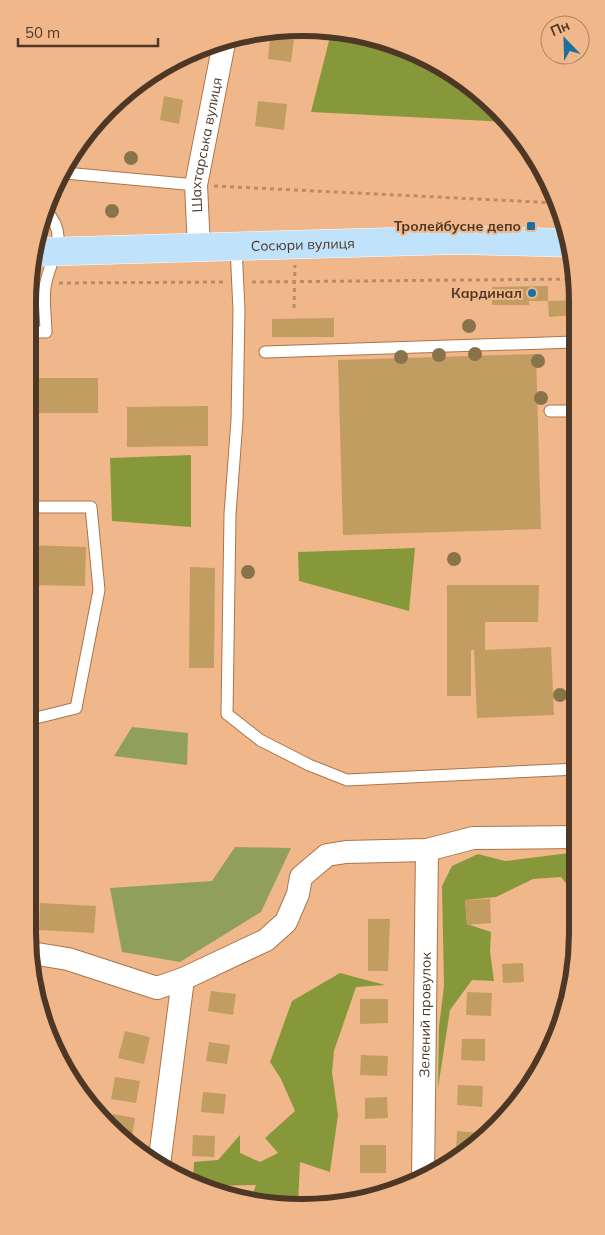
<svg xmlns="http://www.w3.org/2000/svg" width="605" height="1235" viewBox="0 0 605 1235" font-family="Mulish,sans-serif">
<style>
.green{fill:#919f5c}
.forest{fill:#87983a}
.building{fill:#c29d62}
.lines{fill:none;stroke-linecap:round;stroke-linejoin:round}
.lane-casing{stroke:#aa754b;stroke-width:13}
.street-casing{stroke:#aa754b;stroke-width:24}
.primary-casing{stroke:#fff;stroke-width:29}
.path{stroke:#b98c69;stroke-width:3;stroke-dasharray:4 4;stroke-linecap:butt}
.lane{stroke:#fff;stroke-width:11}
.street{stroke:#fff;stroke-width:22}
.primary{stroke:#c0e3fb;stroke-width:28}
.tree{fill:#89734a}
.poi-dot{fill:#1971a1;stroke:#f0b78b;stroke-width:2}
.labels{text-anchor:middle;stroke-width:4;stroke-linejoin:round;paint-order:stroke}
.street-label{font-size:14px;fill:#4e3725;stroke:#f0b78b}
.poi-label{font-size:14px;font-weight:bold;fill:#4e3725;stroke:#f0b78b;text-anchor:end}
.rim{fill:none;stroke:#4e3725;stroke-width:6}
</style>
<rect width="100%" height="100%" fill="#f0b78b"/>
<g class="green">
<polygon points="132,727 188,733 187,765 114,756"/>
<polygon points="235,847 291,848 261,912 180,962 122,952 110,888 212,881"/>
</g>
<g class="forest">
<polygon points="331,33 408,49 470,85 508,122 311,112"/>
<polygon points="191,455 191,527 112,521 110,458"/>
<polygon points="415,548 409,611 299,581 298,552"/>
<polygon points="577,852 577,908 576,896 561,877 533,879 496,897 465,900 467,924 491,932 490,951 494,981 472,980 450,1010 438,1088 439,1027 444,986 442,886 452,866 478,854 505,861"/>
<polygon points="340,973 385,985 356,987 334,1051 332,1072 338,1115 330,1172 300,1162 298,1204 250,1202 256,1185 206,1186 193,1181 194,1162 218,1160 240,1135 240,1153 260,1162 278,1153 265,1138 295,1111 281,1079 270,1062 292,1001"/>
</g>
<g class="building">
<polygon points="270,37 294,40 291,62 268,59"/>
<polygon points="199,48 197,62 182,59 198,48"/>
<polygon points="164,96 183,100 179,124 160,120"/>
<polygon points="258,101 287,104 284,130 255,126"/>
<polygon points="548,286 548,301 575,300 575,315 549,317 548,301 529,301 529,305 492,305 492,287"/>
<polygon points="334,318 334,337 272,337 272,319"/>
<polygon points="536,354 541,529 343,535 338,360"/>
<rect x="28" y="378" width="70" height="35"/>
<polygon points="208,406 208,446 127,447 127,407"/>
<polygon points="28,545 86,547 85,586 28,585"/>
<polygon points="190,567 215,568 214,668 189,668"/>
<polygon points="447,585 539,585 538,622 485,622 485,650 551,647 554,715 477,718 474,650 471,650 471,696 447,696"/>
<polygon points="490,899 491,923 467,925 465,900"/>
<polygon points="40,903 96,906 94,933 39,930"/>
<polygon points="368,919 390,919 388,971 368,971"/>
<polygon points="523,963 524,982 503,983 502,964"/>
<polygon points="211,991 236,994 233,1015 208,1011"/>
<polygon points="467,992 492,993 491,1016 466,1015"/>
<polygon points="360,999 388,999 388,1023 360,1024"/>
<polygon points="125,1031 150,1037 144,1064 118,1058"/>
<polygon points="462,1039 485,1039 485,1061 461,1060"/>
<polygon points="209,1042 230,1045 227,1064 206,1061"/>
<polygon points="361,1055 388,1056 387,1076 360,1075"/>
<polygon points="115,1077 140,1081 136,1103 111,1099"/>
<polygon points="458,1085 483,1086 482,1107 457,1105"/>
<polygon points="203,1092 226,1094 224,1114 201,1112"/>
<polygon points="387,1097 388,1118 365,1119 365,1098"/>
<polygon points="113,1114 135,1118 132,1138 126,1137 111,1123"/>
<polygon points="457,1131 479,1133 479,1137 459,1152 456,1152"/>
<polygon points="193,1135 215,1136 214,1157 192,1156"/>
<rect x="360" y="1145" width="26" height="28"/>
</g>
<g class="lines">
<defs>
<g id="lane">
<polyline points="65,173 196,185"/>
<polyline points="236,247 239,310 237,420 230,514 227,714 260,740 309,765 347,780 577,769"/>
<path d="M 28,332 L 46,332 C 46,317 42,297 46,282 C 52,255 70,236 46,211"/>
<polyline points="265,352 575,342"/>
<polyline points="550,411 576,411"/>
<polyline points="28,720 76,708 99,590 91,507 28,507"/>
</g>
<g id="street">
<path id="s1" d="M 199,248 L 196,185 L 224,43"/>
<polyline points="31,953 68,959 157,988 183,979 266,940 286,922 298,894 301,877 327,855 346,852 427,850 473,838 577,837"/>
<polyline points="159,1165 183,979"/>
<path id="s2" d="M 423,1180 L 427,850"/>
</g>
<g id="primary">
<path id="s3" d="M 38,252 L 460,240 L 569,243"/>
</g>
</defs>
<use href="#lane" class="lane-casing"/>
<use href="#street" class="street-casing"/>
<use href="#primary" class="primary-casing"/>
<g class="path">
<polyline points="214,186 558,203"/>
<polyline points="252,282 575,279"/>
<polyline points="59,283 223,282"/>
<polyline points="294,308 295,265"/>
</g>
<use href="#lane" class="lane"/>
<use href="#street" class="street"/>
<use href="#primary" class="primary"/>
</g>
<g class="tree">
<circle cx="131" cy="158" r="7"/>
<circle cx="112" cy="211" r="7"/>
<circle cx="469" cy="326" r="7"/>
<circle cx="475" cy="354" r="7"/>
<circle cx="439" cy="355" r="7"/>
<circle cx="401" cy="357" r="7"/>
<circle cx="538" cy="361" r="7"/>
<circle cx="541" cy="398" r="7"/>
<circle cx="454" cy="559" r="7"/>
<circle cx="248" cy="572" r="7"/>
<circle cx="560" cy="695" r="7"/>
</g>
<g class="poi-dot">
<rect x="526" y="221" width="10" height="10" rx="2.5"/>
<circle cx="532" cy="293" r="5"/>
</g>
<g class="labels">
<g class="street-label">
<text dy="5" stroke="none"><textPath href="#s1" startOffset="104">Шахтарська вулиця</textPath></text>
<text dy="5" stroke="none"><textPath href="#s3" startOffset="265">Сосюри вулиця</textPath></text>
<text dy="5" stroke="none"><textPath href="#s2" startOffset="165">Зелений провулок</textPath></text>
</g>
<g class="poi-label">
<text x="521" y="231">Тролейбусне депо</text>
<text x="522" y="298">Кардинал</text>
</g>
</g>
<path d="M0 0H605V1235H0ZM302 36H303A266 266 0 0 1 569 302V933A266 266 0 0 1 303 1199H302A266 266 0 0 1 36 933V302A266 266 0 0 1 302 36Z" fill="#f0b78b" fill-rule="evenodd"/>
<path class="rim" d="M302 36H303A266 266 0 0 1 569 302V933A266 266 0 0 1 303 1199H302A266 266 0 0 1 36 933V302A266 266 0 0 1 302 36Z"/>
<g transform="translate(565 40) rotate(337)"><circle r="24" fill="#f0b78b" stroke="#af8462"/>
<path d="M0-4L9 19L0 12L-9 19Z" fill="#1971a1"/>
<text y="-8" font-size="14" font-weight="bold" text-anchor="middle" fill="#4e3725">Пн</text>
</g>
<path d="M18 38v8h140v-8" fill="none" stroke="#4e3725" stroke-width="2.5"/>
<text x="25" y="38" font-size="15" fill="#4e3725" stroke="#f0b78b" stroke-width="4" paint-order="stroke">50 m</text>
</svg>
